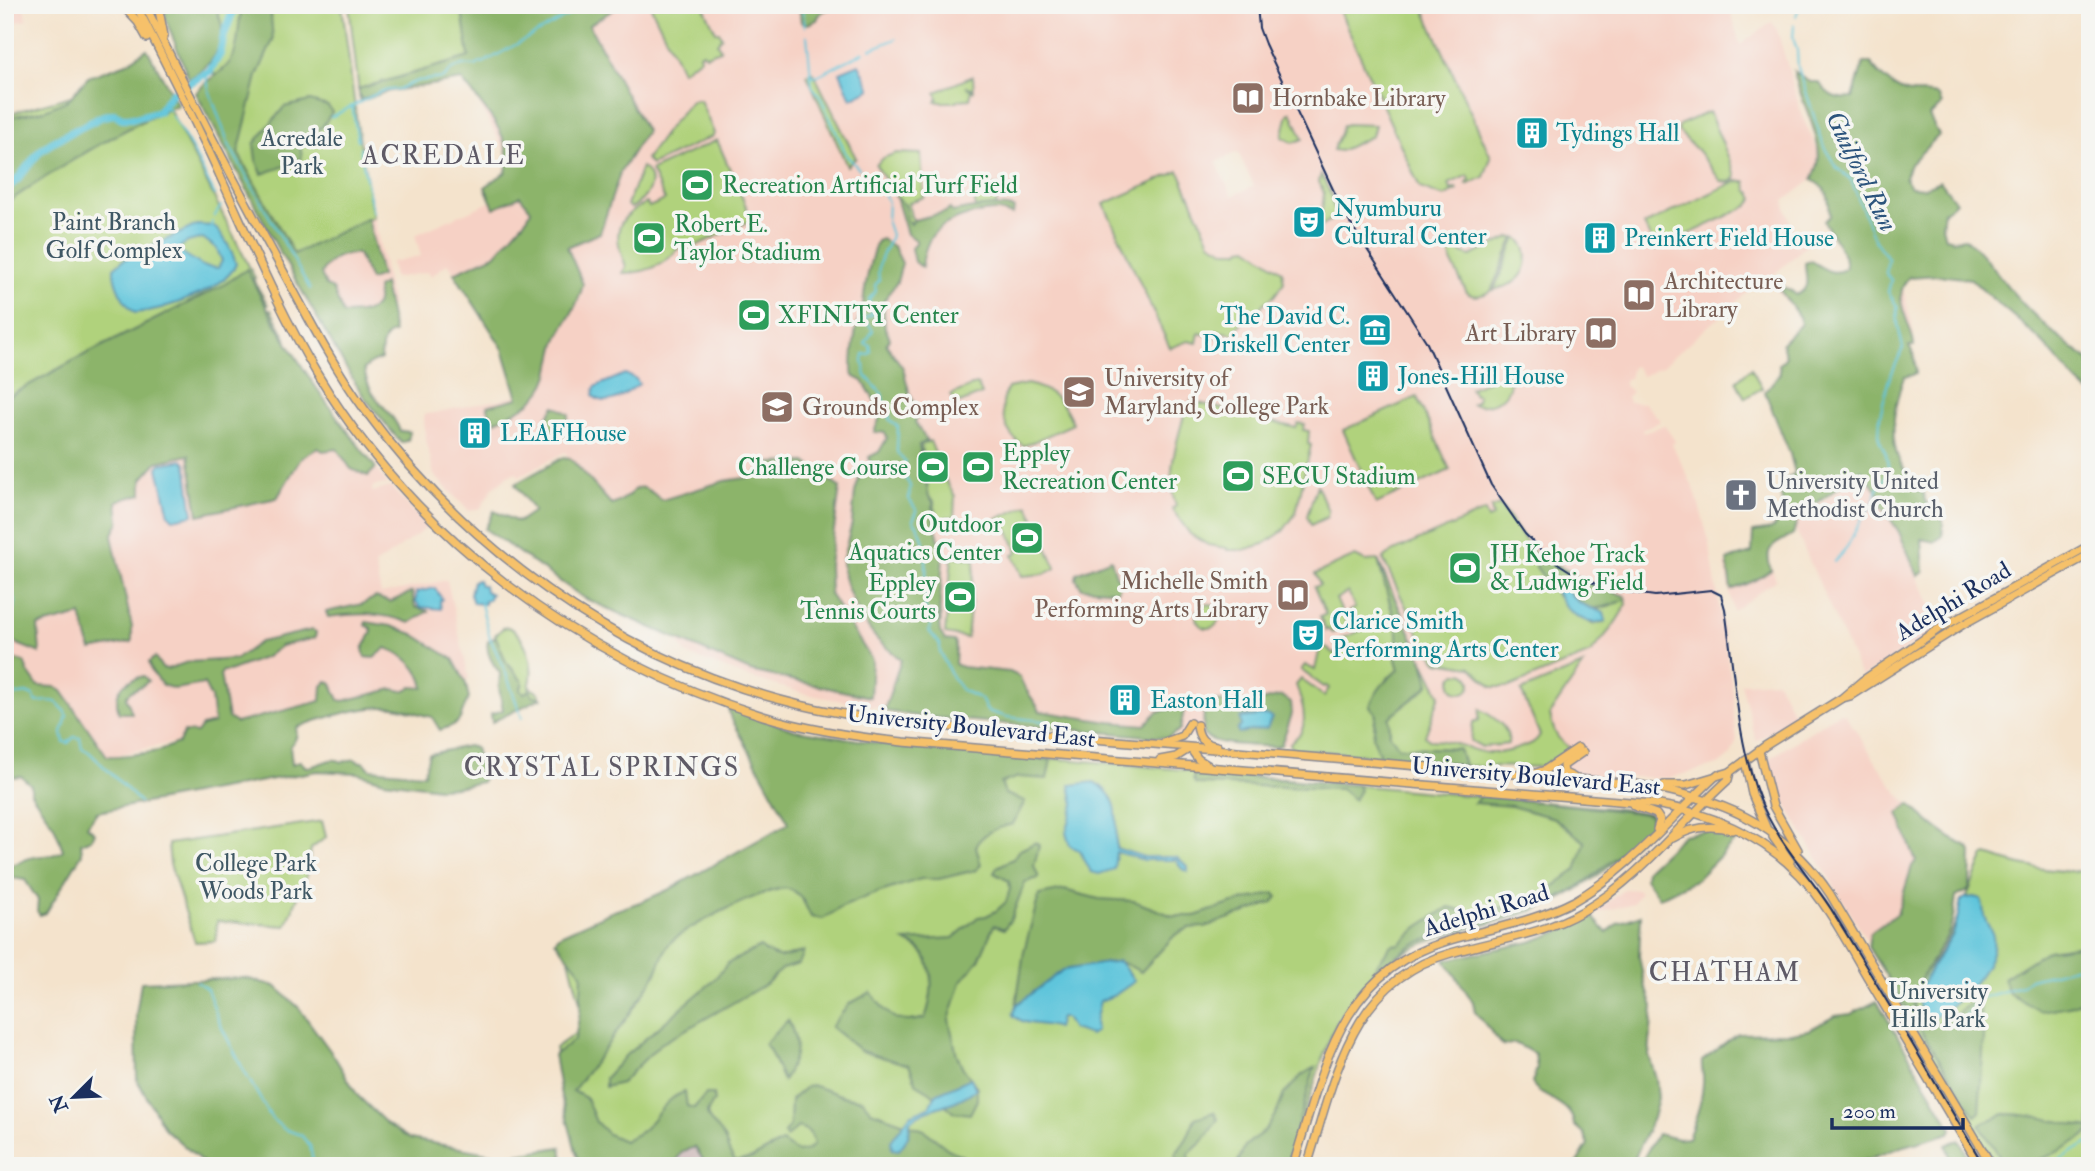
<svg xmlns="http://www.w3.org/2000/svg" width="2095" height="1171" viewBox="0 0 2095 1171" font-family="'IM FELL Double Pica',serif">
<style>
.built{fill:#f6d1c5;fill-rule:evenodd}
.industrial{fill:#d1bfbf}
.green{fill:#b0d27b;stroke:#66806c;stroke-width:2}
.forest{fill:#8cb46b;stroke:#547264;stroke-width:2}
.water{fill:#5ec5db;stroke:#3c7a9c;stroke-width:2;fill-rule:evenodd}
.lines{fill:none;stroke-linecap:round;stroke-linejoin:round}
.stream{stroke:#5ec5db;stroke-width:2}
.river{stroke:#5ec5db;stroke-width:8}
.major-casing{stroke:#888995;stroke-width:10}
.major{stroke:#f6c16b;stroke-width:7}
.tram{stroke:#1b2f5e;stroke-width:2}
.labels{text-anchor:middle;stroke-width:7;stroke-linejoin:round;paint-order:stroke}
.education-label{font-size:24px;fill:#785e54;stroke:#f6f6f2;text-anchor:start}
.culture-label{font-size:24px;fill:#0d838f;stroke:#f6f6f2;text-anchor:start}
.park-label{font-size:24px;fill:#405865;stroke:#f6f6f2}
.leisure-label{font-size:24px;fill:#27864d;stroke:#f6f6f2;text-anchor:start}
.worship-label{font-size:24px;fill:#5b616d;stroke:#f6f6f2;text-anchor:start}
.street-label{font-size:24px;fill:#1b2f5e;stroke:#f6f6f2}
.neighbourhood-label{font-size:26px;letter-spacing:2px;fill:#5e5a66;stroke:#f6f6f2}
.water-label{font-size:26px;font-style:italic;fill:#2c547d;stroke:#f6f6f2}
</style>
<rect width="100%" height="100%" fill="#f6f6f2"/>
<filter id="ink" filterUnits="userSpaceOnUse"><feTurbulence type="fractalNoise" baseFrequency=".0143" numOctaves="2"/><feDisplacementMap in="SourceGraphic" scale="14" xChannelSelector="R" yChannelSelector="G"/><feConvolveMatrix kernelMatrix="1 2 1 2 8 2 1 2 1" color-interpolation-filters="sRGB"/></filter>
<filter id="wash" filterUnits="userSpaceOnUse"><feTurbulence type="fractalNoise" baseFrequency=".00686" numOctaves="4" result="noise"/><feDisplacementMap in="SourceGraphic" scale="28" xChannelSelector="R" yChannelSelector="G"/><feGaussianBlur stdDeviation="1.57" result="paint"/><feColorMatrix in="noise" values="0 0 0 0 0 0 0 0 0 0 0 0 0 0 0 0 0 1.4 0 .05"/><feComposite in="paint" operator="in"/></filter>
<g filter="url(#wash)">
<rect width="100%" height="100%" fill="#f4e3cc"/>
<g class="built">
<polygon points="5,5 23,5 27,20 5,25"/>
<path d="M 579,5 L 1729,5 L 1740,45 L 1772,22 L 1777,30 L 1802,116 L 1818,151 L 1827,167 L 1894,248 L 1914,335 L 1883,362 L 1806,324 L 1765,277 L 1661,367 L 1642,376 L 1635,366 L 1632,367 L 1629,378 L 1624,380 L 1624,385 L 1632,392 L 1627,397 L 1629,402 L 1644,403 L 1660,420 L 1659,422 L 1642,430 L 1643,433 L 1664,425 L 1675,441 L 1672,444 L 1695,491 L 1709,541 L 1734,700 L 1734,719 L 1737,740 L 1731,755 L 1718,765 L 1668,778 L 1603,776 L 1551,771 L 1504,763 L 922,713 L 868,706 L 806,694 L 745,676 L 686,654 L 565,452 L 519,476 L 516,472 L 508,476 L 492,489 L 480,509 L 469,511 L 434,475 L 425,435 L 424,415 L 516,396 L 530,390 L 448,263 L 431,276 L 428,272 L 394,278 L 391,262 L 421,256 L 415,235 L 524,187 L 461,70 ZM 1238,152 L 1254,186 L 1232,196 L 1216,162 ZM 1814,178 L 1827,191 L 1844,218 L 1859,278 L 1809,321 L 1770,278 L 1820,233 L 1817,230 L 1797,247 L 1784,201 Z"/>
<polygon points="374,217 392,305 325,326 293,261"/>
<polygon points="235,292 388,484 373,486 372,492 391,487 428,527 375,565 381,594 447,580 469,679 32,773 5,724 5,416"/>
<polygon points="1870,467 1918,579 1942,627 1861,677 1793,524"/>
<polygon points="1768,558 1776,580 1733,611 1725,565"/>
<polygon points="1777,681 1795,717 1756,741 1741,683"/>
<polygon points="1839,713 1845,714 1879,767 1901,797 1933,825 1973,851 1958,886 1892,982 1794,819 1783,800 1768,762 1770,758"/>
<polygon points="1625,889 1638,890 1640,893 1633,903 1588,916"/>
</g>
<polygon class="industrial" points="696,1147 707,1166 672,1166 682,1152"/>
<g class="green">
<polygon points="188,5 342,5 357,124 373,217 294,260 290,259 233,144 218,82 205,56"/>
<polygon points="349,5 579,5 480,59 412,81 360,102"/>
<polygon points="650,5 703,5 716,32 719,32 722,37 717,43 721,50 706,55 703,52 699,54 700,58 682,71"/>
<polygon points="1337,5 1422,5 1491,157 1484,177 1467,185 1466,183 1470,180 1468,175 1449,184 1451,190 1456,188 1457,190 1444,197 1420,188"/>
<polygon points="813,72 856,158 847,166 807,75"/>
<polygon points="973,76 974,92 972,88 966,86 972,90 970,99 958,100 958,102 936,102 938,98 936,93 938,91"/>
<polygon points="137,77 169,108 255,278 253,279 268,305 264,307 267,312 271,310 286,338 292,371 303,370 343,428 5,416 5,115"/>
<polygon points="692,100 700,100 714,133 713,136 651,165 646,159 670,126"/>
<polygon points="1291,112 1303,139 1293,143 1282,137 1288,114"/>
<polygon points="1709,112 1736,175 1735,179 1729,182 1721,181 1698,151 1678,131 1679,125"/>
<polygon points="1347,124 1375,125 1372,136 1340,151 1333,150 1343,126"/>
<path d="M 717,140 L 752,220 L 687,250 L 683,241 C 670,263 649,273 623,273 L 626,266 C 612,235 615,217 647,203 L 649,207 L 665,200 L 651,170 Z"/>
<polygon points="896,153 921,154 924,197 908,203 911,217 914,220 911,224 907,220 905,205 896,197 876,165 883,158"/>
<path d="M 642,167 C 660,180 646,200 631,208 L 627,205 Z"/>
<polygon points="1179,171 1210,242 1226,251 1239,251 1242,248 1248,247 1282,271 1284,282 1274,296 1263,304 1252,319 1247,316 1233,334 1217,331 1215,337 1199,333 1197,343 1188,341 1170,348 1104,204"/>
<polygon points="1321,174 1334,201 1332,202 1335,211 1332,219 1321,226 1317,219 1314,221 1309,209 1312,207 1318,213 1322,210 1324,193 1319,182"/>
<polygon points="1736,181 1746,182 1747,190 1751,193 1754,199 1748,206 1656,250 1644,225"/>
<polygon points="987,186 1012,188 1012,198 997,198 996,206 975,208 975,195 985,195"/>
<path d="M 1511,237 L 1514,238 L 1491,291 C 1485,295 1474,298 1467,293 L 1451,261 L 1449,243 L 1462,253 L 1471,256 Z"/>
<path d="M 1516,238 C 1529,243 1530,266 1520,277 C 1513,285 1503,287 1494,290 Z"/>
<polygon points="1751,368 1762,388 1745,398 1736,381"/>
<path d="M 1508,373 C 1517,395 1491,410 1472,404 L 1477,401 L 1478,395 L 1474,395 L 1470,388 Z"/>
<polygon points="975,384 978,385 982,394 960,403 958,401 954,402 951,395"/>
<path d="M 1027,384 C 1052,389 1064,401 1073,424 L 1024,446 C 1004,435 997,407 1008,388 Z"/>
<polygon points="1417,397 1450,470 1376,504 1343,430"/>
<path d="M 1191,401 L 1296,428 L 1298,423 L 1305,424 L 1303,430 L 1309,431 L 1308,444 L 1311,445 L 1296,513 L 1283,531 L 1264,544 L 1243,550 L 1227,550 L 1227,548 L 1208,545 L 1190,534 L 1172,509 L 1176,506 C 1164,474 1179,436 1187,404 L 1191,404 Z"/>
<polygon points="930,441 946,481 955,496 954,517 946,517 943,522 937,522 934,501 928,496 941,622 913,630 928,489 921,445"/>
<polygon points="1317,485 1328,511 1327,517 1311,525 1307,516"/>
<polygon points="1028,505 1056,568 1044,574 1022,576 1013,555 1018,552 1005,523 998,525 996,519"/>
<polygon points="1500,505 1537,557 1536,567 1566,607 1592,624 1604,623 1604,613 1598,611 1599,608 1626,599 1627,604 1614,625 1591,653 1509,687 1492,687 1471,667 1438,662 1425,647 1383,559 1394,551 1485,511 1488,519 1493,517 1491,508"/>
<polygon points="952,556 975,559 967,638 945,634"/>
<path d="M 1355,556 L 1365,561 L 1378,560 L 1398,633 L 1396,659 L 1399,670 L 1386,679 C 1377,709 1368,725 1380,756 L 1294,749 L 1291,747 L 1290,743 C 1292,740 1295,739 1298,736 C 1310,723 1301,699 1296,685 L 1301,679 L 1324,696 L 1329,688 L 1326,686 L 1324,687 L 1301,670 L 1305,665 L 1315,670 L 1319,652 L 1323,645 L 1335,654 L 1339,648 L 1335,645 L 1339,640 L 1364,629 L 1361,621 L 1354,624 L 1349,611 L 1355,608 L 1348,592 L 1336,599 L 1348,626 L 1333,633 L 1328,629 L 1326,631 L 1320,617 L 1326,614 L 1314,587 L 1320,585 L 1315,574 Z"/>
<circle cx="1208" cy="616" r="12"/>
<path d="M 508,627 C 527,636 536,668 529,687 L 539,693 L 541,698 L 524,694 L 520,690 L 523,684 L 510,665 L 506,662 L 495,635 L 503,628 Z"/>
<path d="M 1423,661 L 1440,695 L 1425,736 L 1429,740 C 1471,740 1476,764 1522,747 C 1531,744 1535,743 1540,735 L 1521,691 L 1583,665 L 1550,714 C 1553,730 1556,739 1570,748 L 1541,767 L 1464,766 L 1459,749 L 1399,747 L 1390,735 L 1389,718 C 1402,705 1418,697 1429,684 Z"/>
<circle cx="1461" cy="683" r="10"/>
<path d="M 1480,709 C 1493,717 1511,727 1508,744 L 1482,747 L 1471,741 L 1473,723 L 1479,720 Z"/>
<path d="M 925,752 L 1074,760 L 1621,809 L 1649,813 L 1653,817 L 1653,825 C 1623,854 1592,886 1552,903 C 1474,938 1403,925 1347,1005 C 1333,1025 1327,1047 1319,1069 C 1308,1101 1299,1133 1288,1166 L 711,1166 L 691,1133 L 636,1166 L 579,1166 L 555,1048 L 586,1026 L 565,943 L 671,893 Z"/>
<polygon points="322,821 326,837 311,849 306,877 286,926 217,921 216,941 195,942 170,864 168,844"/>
<path d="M 1987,855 C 2020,867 2054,873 2090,871 L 2090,1166 L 1997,1166 L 1895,996 C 1948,965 1960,910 1983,857 Z"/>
</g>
<g class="forest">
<path d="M 164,5 L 215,5 C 217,12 222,21 222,28 C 223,51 208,68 189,79 L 166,20 Z"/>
<path d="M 243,5 L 270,5 L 273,40 L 257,76 L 238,153 L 294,254 L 368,218 L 381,276 L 370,280 L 358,254 C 341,252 330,259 321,273 L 326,286 L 333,289 L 343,314 C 352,314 371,314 376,305 C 378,301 377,292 377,288 L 384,284 L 394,333 C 381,335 382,348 381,359 L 371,363 L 364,369 C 370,404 390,405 400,431 L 410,432 L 408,440 L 401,443 L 364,397 L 346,368 L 279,251 L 196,93 C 206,78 227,73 234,54 C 240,39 237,21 243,5 Z"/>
<path d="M 461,5 L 621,5 L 589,25 L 646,131 L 620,173 L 600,233 L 567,247 L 583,284 C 579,304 567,320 558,338 C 553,350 552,363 549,375 C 540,403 517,411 493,422 L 487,406 L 518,398 L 503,349 L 454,273 L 495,255 L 528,217 L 531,210 L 520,196 L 494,208 L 485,187 L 506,172 C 515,136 482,107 462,80 L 378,93 L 361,100 L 358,89 L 469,57 Z"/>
<path d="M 799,5 L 851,5 L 852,6 C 839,10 822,4 817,20 L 808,24 L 801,22 Z"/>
<path d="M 147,49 L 178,105 C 117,131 59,167 5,204 L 5,118 L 45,110 L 68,100 L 88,77 L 127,63 Z"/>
<path d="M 1863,63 L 1871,63 C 1878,75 1897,92 1911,93 C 1921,94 1928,92 1939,96 L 1942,105 L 1929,116 L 1939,135 L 1910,164 L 1905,177 L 1911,187 L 1923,188 L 1940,181 L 1956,202 L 1944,211 L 1942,226 L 1945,238 L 1953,240 L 1965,238 C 1986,255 1998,276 2016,296 C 2037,320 2063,342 2090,361 L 2090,393 C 2071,379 2058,358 2041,341 C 2018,319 1993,301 1971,279 L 1938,275 L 1909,277 C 1889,299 1913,324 1914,346 L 1909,346 L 1914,355 L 1916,374 L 1904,377 C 1893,406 1884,456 1913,478 L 1912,486 L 1924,493 L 1925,501 L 1943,520 L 1943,536 L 1934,542 L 1922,539 L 1924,572 L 1918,576 L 1899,532 L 1881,505 L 1882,498 L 1862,470 L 1798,517 L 1793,534 C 1774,546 1763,545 1771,570 L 1756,580 L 1731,590 L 1727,560 L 1752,553 L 1753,532 L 1772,529 C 1788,510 1781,505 1780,483 L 1795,473 L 1790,454 L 1765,392 L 1780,373 L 1779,364 L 1786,357 L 1782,343 L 1801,324 L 1799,317 L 1780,290 L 1782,287 L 1791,290 L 1796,295 C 1812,288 1805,278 1805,263 L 1811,261 C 1823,268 1833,277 1846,268 L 1844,255 L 1824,221 L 1830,216 C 1828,196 1831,191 1812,180 C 1814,175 1817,169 1818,164 C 1823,136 1799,99 1794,71 L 1810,82 L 1819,82 C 1828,96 1836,100 1853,98 Z"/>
<polygon points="310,101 328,106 332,112 323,126 300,144 302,157 297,162 262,174 256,160 254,144 284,107"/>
<path d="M 896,197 L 905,205 L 907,220 L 911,224 L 914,220 L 946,212 L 950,209 L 952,212 C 972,208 993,204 1014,208 L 1013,215 C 1007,214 1002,211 997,211 C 979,210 942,221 932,236 C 926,244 923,257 922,267 L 914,262 L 911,248 L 916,243 L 916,240 L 907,234 Z"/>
<path d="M 882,239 L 894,247 L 902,263 L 897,282 L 883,302 L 885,328 L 890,338 L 886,344 L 903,368 L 910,395 L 920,413 L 915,422 L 927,441 L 919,445 L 929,497 L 933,501 L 934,520 L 943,555 L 939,621 L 940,632 L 945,640 L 954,641 L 956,644 L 955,664 L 962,667 L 1010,672 L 1020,677 C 1023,689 1034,699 1040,711 L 1109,722 L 1145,725 L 1157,712 L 1185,705 L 1180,730 L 1167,738 L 917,716 L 884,711 L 901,660 C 893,652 883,646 876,638 C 861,621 842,584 842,562 L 852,523 L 855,492 L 860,475 L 870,463 L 869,457 L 879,452 L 887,438 L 885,433 L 874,432 L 879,420 L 876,403 L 863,381 L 853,376 C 850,368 855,330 858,321 C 860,316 863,311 863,305 C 864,291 871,254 877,241 Z"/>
<path d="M 247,269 C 281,341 327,406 376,468 L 368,476 L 351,469 L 337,449 L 323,451 L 318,448 L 301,458 L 277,498 L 198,515 L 189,455 L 157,462 L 142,479 L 142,494 L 117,501 L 119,522 L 112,536 L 132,627 L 132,642 L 91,650 L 81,615 L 38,626 L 40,653 L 5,639 L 5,398 L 80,357 L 222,286 Z"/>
<polygon points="555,406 569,414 564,437 543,423"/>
<path d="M 562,458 L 571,459 L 612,505 C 641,493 631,475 662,500 L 724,481 L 751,477 L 770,463 L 806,462 L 840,488 L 829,565 L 830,594 L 872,660 L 870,697 L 750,671 L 584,598 L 485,529 L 494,511 L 518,522 L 534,511 L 515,484 Z"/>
<path d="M 1537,557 L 1545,558 L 1589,583 L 1625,596 L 1626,599 C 1596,613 1582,614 1563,583 L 1555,590 L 1557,595 L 1536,567 Z"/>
<polygon points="1111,559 1116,575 1121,582 1118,591 1082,588 1076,579 1077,573"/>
<path d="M 1378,560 L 1423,661 L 1429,684 C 1418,697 1402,705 1389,718 L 1390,735 L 1399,747 L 1459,749 L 1464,766 L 1380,756 L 1373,737 L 1376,714 L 1370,706 C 1377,689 1385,680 1399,670 L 1396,659 L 1398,633 Z"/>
<path d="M 412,592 L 415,607 L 428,611 L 410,623 C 382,612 357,613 328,617 L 326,612 L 362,604 L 376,597 L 390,602 Z"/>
<path d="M 366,622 L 391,626 L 413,634 L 453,659 L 465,681 L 469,698 C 456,718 469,721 440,730 L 432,717 C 419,715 406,708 394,707 C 368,705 320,718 296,728 C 298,736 296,741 290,746 L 292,764 L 300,761 L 306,767 C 321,766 331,755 342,762 L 355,759 L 357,761 L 365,763 L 370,769 L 424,774 L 429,754 L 468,746 L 475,748 L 483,778 L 482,782 L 456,787 L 439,788 L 384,781 L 357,773 L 317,771 L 97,812 L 87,826 L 95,833 L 91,839 L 81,843 L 82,854 L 46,913 L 40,915 L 37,911 L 38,900 L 25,880 L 5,877 L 5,861 L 11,865 C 19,863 27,858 34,857 C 46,855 53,857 63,850 L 54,826 L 31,793 L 31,785 L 21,776 L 14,777 L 5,768 L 5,657 L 24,662 L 28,672 L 38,686 L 55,687 L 62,691 L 107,756 C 113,757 150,753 158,751 C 165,750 171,744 179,743 L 184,732 L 197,733 L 202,726 L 214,723 L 211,698 L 204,684 L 175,689 L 162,685 L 151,670 L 149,662 L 155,657 L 162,668 L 167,669 L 188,662 L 236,659 L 260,642 L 312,630 L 316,632 L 315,638 L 281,646 L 266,657 L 229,671 L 223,671 L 220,675 L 228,718 L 236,723 L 321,701 L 322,686 L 327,681 L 332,684 L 339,700 L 343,701 L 393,689 L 403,691 L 412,687 L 424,688 C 421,668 404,654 386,648 L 374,658 L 365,657 L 363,649 L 372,632 L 371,628 L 365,625 Z"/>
<path d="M 496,637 L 506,662 L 523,682 L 520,690 L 524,693 L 530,690 L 532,695 L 541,698 L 492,722 L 491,714 L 503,710 L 499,688 L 500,673 C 493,665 485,652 488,641 Z"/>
<path d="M 144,676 L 148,681 C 142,689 131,687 126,697 L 132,713 L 119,713 C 112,692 123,680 144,676 Z"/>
<path d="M 1282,696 L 1291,702 L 1292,714 L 1281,745 L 1276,747 C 1257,745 1218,747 1203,735 L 1204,704 L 1209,701 L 1252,703 Z"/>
<path d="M 728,708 L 795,730 L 909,748 L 1051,760 L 1047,779 L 1018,777 L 1001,783 L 1005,794 L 1025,801 L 1013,824 C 999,828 983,831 976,846 L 981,865 L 976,870 L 939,879 L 921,879 L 871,895 L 842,907 L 823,919 L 811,917 C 806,907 801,892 789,889 C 771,884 681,929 669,944 C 661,955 659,971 651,982 C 627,1020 600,1055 573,1091 L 586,1098 L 596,1122 L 608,1134 L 624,1141 C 630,1137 639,1134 644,1129 C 657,1117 666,1097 685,1092 L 687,1106 L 694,1108 L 706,1094 L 714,1094 L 714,1101 L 707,1113 C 709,1123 714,1123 720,1131 C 728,1141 725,1150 736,1162 L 752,1158 L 782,1142 L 797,1152 L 808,1150 L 814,1144 C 812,1134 809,1130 798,1127 L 786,1137 L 784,1133 L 790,1125 L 791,1100 L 806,1087 L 812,1085 L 846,1097 L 863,1100 L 871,1111 L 924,1130 L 948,1149 L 983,1166 L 707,1166 L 695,1147 L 682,1152 L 672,1166 L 580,1166 L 561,1096 L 554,1055 L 575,1039 L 580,1012 L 582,974 L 555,940 L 560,935 L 611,912 L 643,901 L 670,889 L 789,823 L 730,716 Z"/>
<polygon points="1194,773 1357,785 1360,790 1354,800 1341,789 1196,784 1193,780"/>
<path d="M 1481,796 L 1633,812 L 1649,815 L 1653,823 C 1609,864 1577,897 1518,915 C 1484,926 1447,930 1415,944 C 1400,951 1389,965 1374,969 L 1391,945 L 1400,944 L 1418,927 L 1449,907 L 1475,913 L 1533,901 L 1576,870 L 1585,842 L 1554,818 L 1511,806 L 1474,803 Z"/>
<path d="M 1910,804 C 1928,822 1946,837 1969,848 L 1971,852 L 1970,886 L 1968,891 L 1956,897 C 1954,907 1954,919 1950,929 C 1942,955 1891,1000 1925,1025 L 1946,1023 L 1972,1001 L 1979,1006 L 1984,1038 L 1979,1113 L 1975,1116 L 1868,947 L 1870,933 L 1897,914 L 1912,866 L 1916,861 L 1898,813 Z"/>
<polygon points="1709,830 1738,838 1697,879 1659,898 1645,878 1646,870 1683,835"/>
<path d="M 1036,842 L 1039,846 L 1034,866 L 1039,878 L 1025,882 L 1011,919 L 1004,929 L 994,925 L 979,960 L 961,982 L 949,1020 L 957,1055 L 963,1068 L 977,1087 L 977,1100 L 970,1114 L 954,1112 L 930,1092 L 917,1084 L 909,1065 L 861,1051 L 831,1027 L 849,1004 L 871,992 C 887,1015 897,1027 925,1018 C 932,1000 936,970 923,953 C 920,948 910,944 905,941 L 953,938 L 978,917 L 986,916 L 996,911 L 1006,902 L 1010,889 L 1009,881 L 994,873 L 997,867 L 1013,859 L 1018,851 Z"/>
<path d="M 1064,890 L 1099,899 L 1134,901 L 1173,916 L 1195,916 L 1230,904 L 1274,893 L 1278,897 L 1272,903 L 1205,927 L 1189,928 L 1175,935 L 1141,972 C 1134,969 1124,961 1116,962 C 1081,964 1045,986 1016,1005 L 1024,951 L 1039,895 Z"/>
<path d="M 1591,915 L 1607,933 L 1618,923 L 1641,915 L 1639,956 L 1645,988 L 1653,1006 L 1649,1056 L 1656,1078 L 1658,1098 L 1653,1118 L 1631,1166 L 1575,1166 L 1588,1144 L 1583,1133 L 1574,1125 C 1572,1101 1541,1100 1532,1083 L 1537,1068 L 1535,1054 L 1515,1043 L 1503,1046 L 1475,1012 L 1473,1002 L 1445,960 L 1530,942 L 1558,932 Z"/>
<polygon points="2090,944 2090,998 2069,1006 2040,1011 2009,994 2004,978 2048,950"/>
<path d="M 760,947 C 778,962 783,958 804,951 L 799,964 L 782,969 L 766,984 L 659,1045 L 621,1083 L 605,1087 L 605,1078 L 625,1056 L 712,982 L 728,963 Z"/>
<polygon points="245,978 275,986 298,1007 334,1056 358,1096 387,1124 410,1139 504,1156 561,1147 564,1166 207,1166 165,1129 137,1080 136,1015 141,982"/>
<path d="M 1877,1001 L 1952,1129 L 1950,1133 L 1898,1148 L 1850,1166 L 1639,1166 L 1657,1134 L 1678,1139 L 1688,1138 C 1695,1120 1702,1103 1703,1083 C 1704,1075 1701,1069 1702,1061 L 1738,1034 L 1791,1033 L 1809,1030 L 1835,1016 L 1851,1014 Z"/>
<path d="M 788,1020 C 801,1046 797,1057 783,1081 L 769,1049 L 764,1044 Z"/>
<polygon points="1315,1067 1286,1166 1236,1166 1245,1146 1265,1130 1277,1112 1284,1094 1302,1075"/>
<polygon points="1214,1112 1218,1119 1203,1141 1189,1154 1189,1166 1178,1166 1180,1161 1175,1155 1187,1138 1195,1118"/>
<path d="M 2004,1114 C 2034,1114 2060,1122 2090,1128 L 2090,1132 C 2066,1149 2036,1166 2006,1166 L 1980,1126 L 1985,1122 Z"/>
<polygon points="1959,1140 1974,1166 1953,1166 1946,1145"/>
</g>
<g class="water">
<polygon points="859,64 871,89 851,99 840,72"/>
<path d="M 197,225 L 214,226 C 224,236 232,250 236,264 C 225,291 162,310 135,313 C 124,303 113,283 114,268 L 123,260 ZM 203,238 L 217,249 L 222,261 L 218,268 L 203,266 L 181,252 L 180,247 L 188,242 Z"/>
<path d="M 625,374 L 636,379 L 639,384 C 626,394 607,409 593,396 L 595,387 L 599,385 Z"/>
<polygon points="183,460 186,463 193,515 173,519 169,515 158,468 160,464"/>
<polygon points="478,580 480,585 484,585 485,591 491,594 488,600 484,601 484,604 473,603 470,594 473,581"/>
<path d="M 1556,581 L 1563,583 C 1577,606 1581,604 1604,613 L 1606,621 C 1586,630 1552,603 1556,581 Z"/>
<polygon points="435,588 442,599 440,601 441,609 420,607 416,602 416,592"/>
<polygon points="1266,715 1272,717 1267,728 1239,733 1237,730 1241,726 1240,718"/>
<path d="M 1094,782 C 1123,798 1116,819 1116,848 L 1144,857 L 1176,857 L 1188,867 L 1188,872 L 1182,869 L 1176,860 L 1144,860 L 1116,852 L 1114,869 L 1099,874 L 1091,872 L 1079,850 L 1070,846 L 1066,833 L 1074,804 L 1070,785 Z"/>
<path d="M 1974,897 L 1981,899 C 1984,905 1983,909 1984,916 C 1986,923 1991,929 1993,936 C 1999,965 1954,1009 1929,1020 C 1899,998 1942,957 1953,934 C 1957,924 1958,912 1961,901 L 1965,898 Z"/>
<path d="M 1119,961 L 1135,981 L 1115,995 L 1100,1001 L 1095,1022 L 1096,1031 L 1090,1035 L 1072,1029 L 1065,1018 L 1060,1018 L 1057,1028 C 1042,1022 1025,1027 1013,1015 L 1016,1005 L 1063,970 Z"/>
<path d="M 971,1078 L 976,1089 C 953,1108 928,1105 910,1121 C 911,1131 906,1142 899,1150 L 892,1149 L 891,1141 L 910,1115 L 929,1107 L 936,1094 Z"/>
</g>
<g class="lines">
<g class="stream">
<polyline points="802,5 805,27"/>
<polyline points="1796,16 1800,5"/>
<polyline points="1794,25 1793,38 1797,50 1798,67 1824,147 1837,168 1851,180 1875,241 1888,258 1886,274 1891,280 1888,292 1897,306 1898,325 1903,348 1888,382 1880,416 1879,439 1886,454 1889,472 1877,490 1873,504 1862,518 1847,547 1834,562"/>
<polyline points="807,36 812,86 820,96 847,156 859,169"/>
<polyline points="871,49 896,39"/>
<polyline points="206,74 209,90 229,145 310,289"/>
<polyline points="812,76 819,75 864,52"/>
<polyline points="167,100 166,107 169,110"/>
<polyline points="352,106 358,140"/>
<polyline points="172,116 191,147 215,195"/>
<polyline points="331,117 382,91 399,89 417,81 444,78 451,70 463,65 476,66 481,62 483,63 587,5"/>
<polyline points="360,148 373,213"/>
<path d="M 863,173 L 875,189 L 883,191 L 888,202 L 887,223 L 891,235 C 886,253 876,258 879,281 L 875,285 L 876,291 L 869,299 L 872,315 L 866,317 L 865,320 L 873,330 L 865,344 L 870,345 L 871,352 L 868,355 L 864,354 L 863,361 L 866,376 L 882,394 L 885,410 L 890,416 L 889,419 L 898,427 L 897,452 L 905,462 L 903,473 L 910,486 L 909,499 L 917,511 L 913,520 C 932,541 925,579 925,606 C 925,611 930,616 932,621 L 929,631 L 940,644 L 940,652 L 952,677 L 962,690 L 981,699 L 987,711 L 1007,717 L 1051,722"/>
<polyline points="214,217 221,206"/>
<polyline points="211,226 212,222"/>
<polyline points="5,563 15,604 8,624 5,647"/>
<polyline points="481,604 490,638 505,671 522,718"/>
<path d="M 5,669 L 7,685 L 15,695 L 26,693 L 33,696 L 37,702 C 55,700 58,699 67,716 L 62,733 L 64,742 L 68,743 L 74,737 L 80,738 L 82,748 L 89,752 L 140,802"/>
<polyline points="197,982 207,989 220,1024 244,1071 272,1119 284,1129 301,1135 310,1146 314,1166"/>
<polyline points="1958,1028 1978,999 2021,986 2030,979 2090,964"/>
<polyline points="2048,1166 2090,1142"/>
</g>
<polyline class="river" points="5,190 17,180 40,151 54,141 103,116 115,114 122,118 135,118 159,111 172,93 210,71 220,54 224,35 235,5"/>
</g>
</g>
<g filter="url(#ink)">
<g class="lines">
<defs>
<g id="major">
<polyline points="122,5 138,22 147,38"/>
<path d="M 136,5 C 165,62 195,120 221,178 C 251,243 279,310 316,372 C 416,538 578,659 763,716 C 808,730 856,737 903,742 L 1654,804 C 1708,812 1762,835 1800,875 C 1828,904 1847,943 1868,978 C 1905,1040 1943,1103 1980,1166"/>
<path d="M 145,5 C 189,94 234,182 282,269 C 308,317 332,365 365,410 C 466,548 611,653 777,699 C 837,716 899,722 961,728 L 1635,784 C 1719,798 1781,821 1830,894 L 1992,1166"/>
<polyline points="158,5 164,36"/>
<polyline points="1843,698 1850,696 1962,625 2090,554"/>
<path d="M 1197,725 C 1198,738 1204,744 1217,746"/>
<polyline points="1165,742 1182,736 1190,723"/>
<polyline points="1190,748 1198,759 1209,766"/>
<polyline points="1759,751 1773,806 1798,850"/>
<polyline points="1160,760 1176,757 1190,748"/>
<polyline points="1745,761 1752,794 1766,827"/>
<polyline points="1533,774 1545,770 1578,748"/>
<polyline points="1573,777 1564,773 1563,766 1583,752"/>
<polyline points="1664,785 1686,785 1730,772 1765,746 1842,698 1862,681 1937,630 2090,545"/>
<polyline points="1634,806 1656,814 1660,820 1657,829"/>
<polyline points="1773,837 1790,861"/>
<path d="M 1673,838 C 1692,827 1710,824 1732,830"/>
<path d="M 1293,1166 C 1323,1071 1338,973 1447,941 C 1490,928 1534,922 1574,901 C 1629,870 1671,817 1718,774"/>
<path d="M 1307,1166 C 1335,1079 1349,981 1451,953 C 1495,940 1542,935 1583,911 C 1640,879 1679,824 1728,780 L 1730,772"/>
</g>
</defs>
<use href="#major" class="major-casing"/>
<use href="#major" class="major"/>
<path class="tram" d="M 1257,5 L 1259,28 L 1265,44 L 1345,215 L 1426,341 L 1491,485 L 1525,534 L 1547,556 L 1562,566 L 1581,578 L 1612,590 L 1655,596 L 1711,590 L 1721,595 L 1725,609 C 1734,668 1737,742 1759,797 C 1775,839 1807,872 1831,909 C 1884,994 1933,1080 1984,1166"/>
</g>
</g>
<defs>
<symbol id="library-square" viewBox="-11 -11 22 22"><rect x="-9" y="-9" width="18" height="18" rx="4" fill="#8d6e63" stroke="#f6f6f2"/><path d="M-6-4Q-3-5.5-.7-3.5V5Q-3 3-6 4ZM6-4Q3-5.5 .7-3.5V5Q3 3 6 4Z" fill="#fff"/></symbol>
<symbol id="building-square" viewBox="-11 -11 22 22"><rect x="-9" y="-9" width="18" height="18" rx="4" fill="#0f9aa8" stroke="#f6f6f2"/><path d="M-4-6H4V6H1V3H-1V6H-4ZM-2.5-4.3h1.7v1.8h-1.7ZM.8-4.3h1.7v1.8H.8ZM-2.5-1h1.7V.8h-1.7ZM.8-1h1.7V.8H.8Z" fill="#fff"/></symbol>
<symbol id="stadium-square" viewBox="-11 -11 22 22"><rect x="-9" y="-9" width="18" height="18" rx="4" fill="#2e9e5b" stroke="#f6f6f2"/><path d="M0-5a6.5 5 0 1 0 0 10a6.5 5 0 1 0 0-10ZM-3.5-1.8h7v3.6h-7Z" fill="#fff"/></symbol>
<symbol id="theatre-square" viewBox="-11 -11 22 22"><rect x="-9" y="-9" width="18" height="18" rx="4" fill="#0f9aa8" stroke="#f6f6f2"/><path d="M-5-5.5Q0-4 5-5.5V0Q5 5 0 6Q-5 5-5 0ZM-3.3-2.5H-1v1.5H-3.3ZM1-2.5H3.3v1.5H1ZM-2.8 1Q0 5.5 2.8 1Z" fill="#fff"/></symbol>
<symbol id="museum-square" viewBox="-11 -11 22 22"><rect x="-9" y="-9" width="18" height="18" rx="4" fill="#0f9aa8" stroke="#f6f6f2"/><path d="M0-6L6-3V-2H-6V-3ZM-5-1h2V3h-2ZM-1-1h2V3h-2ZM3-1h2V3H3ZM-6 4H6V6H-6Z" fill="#fff"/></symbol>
<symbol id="university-square" viewBox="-11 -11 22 22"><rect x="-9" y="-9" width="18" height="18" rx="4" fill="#8d6e63" stroke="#f6f6f2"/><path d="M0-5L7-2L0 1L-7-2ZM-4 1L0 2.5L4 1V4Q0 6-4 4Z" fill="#fff"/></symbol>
<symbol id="church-square" viewBox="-11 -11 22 22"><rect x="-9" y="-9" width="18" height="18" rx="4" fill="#6b7280" stroke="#f6f6f2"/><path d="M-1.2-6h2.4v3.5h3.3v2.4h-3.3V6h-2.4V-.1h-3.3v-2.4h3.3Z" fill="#fff"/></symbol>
</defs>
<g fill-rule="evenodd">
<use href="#library-square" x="1229" y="79" width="38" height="38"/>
<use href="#building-square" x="1513" y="114" width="38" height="38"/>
<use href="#stadium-square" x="678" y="166" width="38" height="38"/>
<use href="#theatre-square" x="1290" y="203" width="38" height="38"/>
<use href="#stadium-square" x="630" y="219" width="38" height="38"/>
<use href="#building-square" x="1581" y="219" width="38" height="38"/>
<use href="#library-square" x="1620" y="276" width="38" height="38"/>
<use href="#stadium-square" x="735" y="296" width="38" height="38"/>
<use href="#museum-square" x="1356" y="311" width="38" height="38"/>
<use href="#library-square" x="1582" y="314" width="38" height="38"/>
<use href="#building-square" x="1354" y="357" width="38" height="38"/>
<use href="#university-square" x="1060" y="373" width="38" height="38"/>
<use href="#university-square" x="758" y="388" width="38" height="38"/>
<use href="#building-square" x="456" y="414" width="38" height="38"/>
<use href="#stadium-square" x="914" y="448" width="38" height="38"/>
<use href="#stadium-square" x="959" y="448" width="38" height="38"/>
<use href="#stadium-square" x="1219" y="457" width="38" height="38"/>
<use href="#church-square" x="1722" y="476" width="38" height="38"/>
<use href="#stadium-square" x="1008" y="519" width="38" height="38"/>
<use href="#stadium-square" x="1446" y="549" width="38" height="38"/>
<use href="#library-square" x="1274" y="576" width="38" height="38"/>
<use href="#stadium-square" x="941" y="578" width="38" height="38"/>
<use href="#theatre-square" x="1289" y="616" width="38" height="38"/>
<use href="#building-square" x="1106" y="681" width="38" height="38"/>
</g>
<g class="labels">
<g class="education-label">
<text x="1272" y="106">Hornbake Library</text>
<text x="1664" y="289">Architecture<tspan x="1664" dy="28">Library</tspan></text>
<text x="1576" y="341" text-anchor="end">Art Library</text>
<text x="1104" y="386">University of<tspan x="1104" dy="28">Maryland, College Park</tspan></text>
<text x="802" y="415">Grounds Complex</text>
<text x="1268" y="589" text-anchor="end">Michelle Smith<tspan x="1268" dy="28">Performing Arts Library</tspan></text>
</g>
<g class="culture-label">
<text x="1556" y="141">Tydings Hall</text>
<text x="1334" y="216">Nyumburu<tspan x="1334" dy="28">Cultural Center</tspan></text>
<text x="1624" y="246">Preinkert Field House</text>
<text x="1350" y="324" text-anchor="end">The David C.<tspan x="1350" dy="28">Driskell Center</tspan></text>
<text x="1398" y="384">Jones-Hill House</text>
<text x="500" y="441">LEAFHouse</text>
<text x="1332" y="629">Clarice Smith<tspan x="1332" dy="28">Performing Arts Center</tspan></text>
<text x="1150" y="708">Easton Hall</text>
</g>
<g class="park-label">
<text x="302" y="146">Acredale<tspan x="302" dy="28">Park</tspan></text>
<text x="114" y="230">Paint Branch<tspan x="114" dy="28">Golf Complex</tspan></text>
<text x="256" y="871">College Park<tspan x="256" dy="28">Woods Park</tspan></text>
<text x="1938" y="999">University<tspan x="1938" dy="28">Hills Park</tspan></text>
</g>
<g class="leisure-label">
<text x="722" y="193">Recreation Artificial Turf Field</text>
<text x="674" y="232">Robert E.<tspan x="674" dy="28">Taylor Stadium</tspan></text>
<text x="778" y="323">XFINITY Center</text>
<text x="1002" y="461">Eppley<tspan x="1002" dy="28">Recreation Center</tspan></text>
<text x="908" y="475" text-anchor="end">Challenge Course</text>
<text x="1262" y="484">SECU Stadium</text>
<text x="1002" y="532" text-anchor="end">Outdoor<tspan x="1002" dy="28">Aquatics Center</tspan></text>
<text x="1490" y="562">JH Kehoe Track<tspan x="1490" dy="28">&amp; Ludwig Field</tspan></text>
<text x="936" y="591" text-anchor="end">Eppley<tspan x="936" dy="28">Tennis Courts</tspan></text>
</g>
<g class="worship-label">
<text x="1766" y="489">University United<tspan x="1766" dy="28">Methodist Church</tspan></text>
</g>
<g class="street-label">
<text transform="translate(1953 601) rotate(-31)" y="8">Adelphi Road</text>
<text transform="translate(971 726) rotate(6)" y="8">University Boulevard East</text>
<text transform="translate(1536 776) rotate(5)" y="8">University Boulevard East</text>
<text transform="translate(1486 910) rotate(-17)" y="8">Adelphi Road</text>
</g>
<g class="neighbourhood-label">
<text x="444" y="164">ACREDALE</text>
<text x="602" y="776">CRYSTAL SPRINGS</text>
<text x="1725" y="981">CHATHAM</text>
</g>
<g class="water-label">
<text transform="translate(1862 171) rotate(64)" y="9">Guilford Run</text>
</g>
</g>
<rect width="2095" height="1171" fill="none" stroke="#f6f6f2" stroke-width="28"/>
<g transform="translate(74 1097) rotate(246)" stroke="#f6f6f2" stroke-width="5" paint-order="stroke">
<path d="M0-5L12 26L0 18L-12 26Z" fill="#1b2f5e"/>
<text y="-10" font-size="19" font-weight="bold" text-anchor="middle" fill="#1b2f5e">N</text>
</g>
<path d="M1832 1118v10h131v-10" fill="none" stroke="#1b2f5e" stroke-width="3.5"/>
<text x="1843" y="1118" font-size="21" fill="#1b2f5e" stroke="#f6f6f2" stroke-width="5" paint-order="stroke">200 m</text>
</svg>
